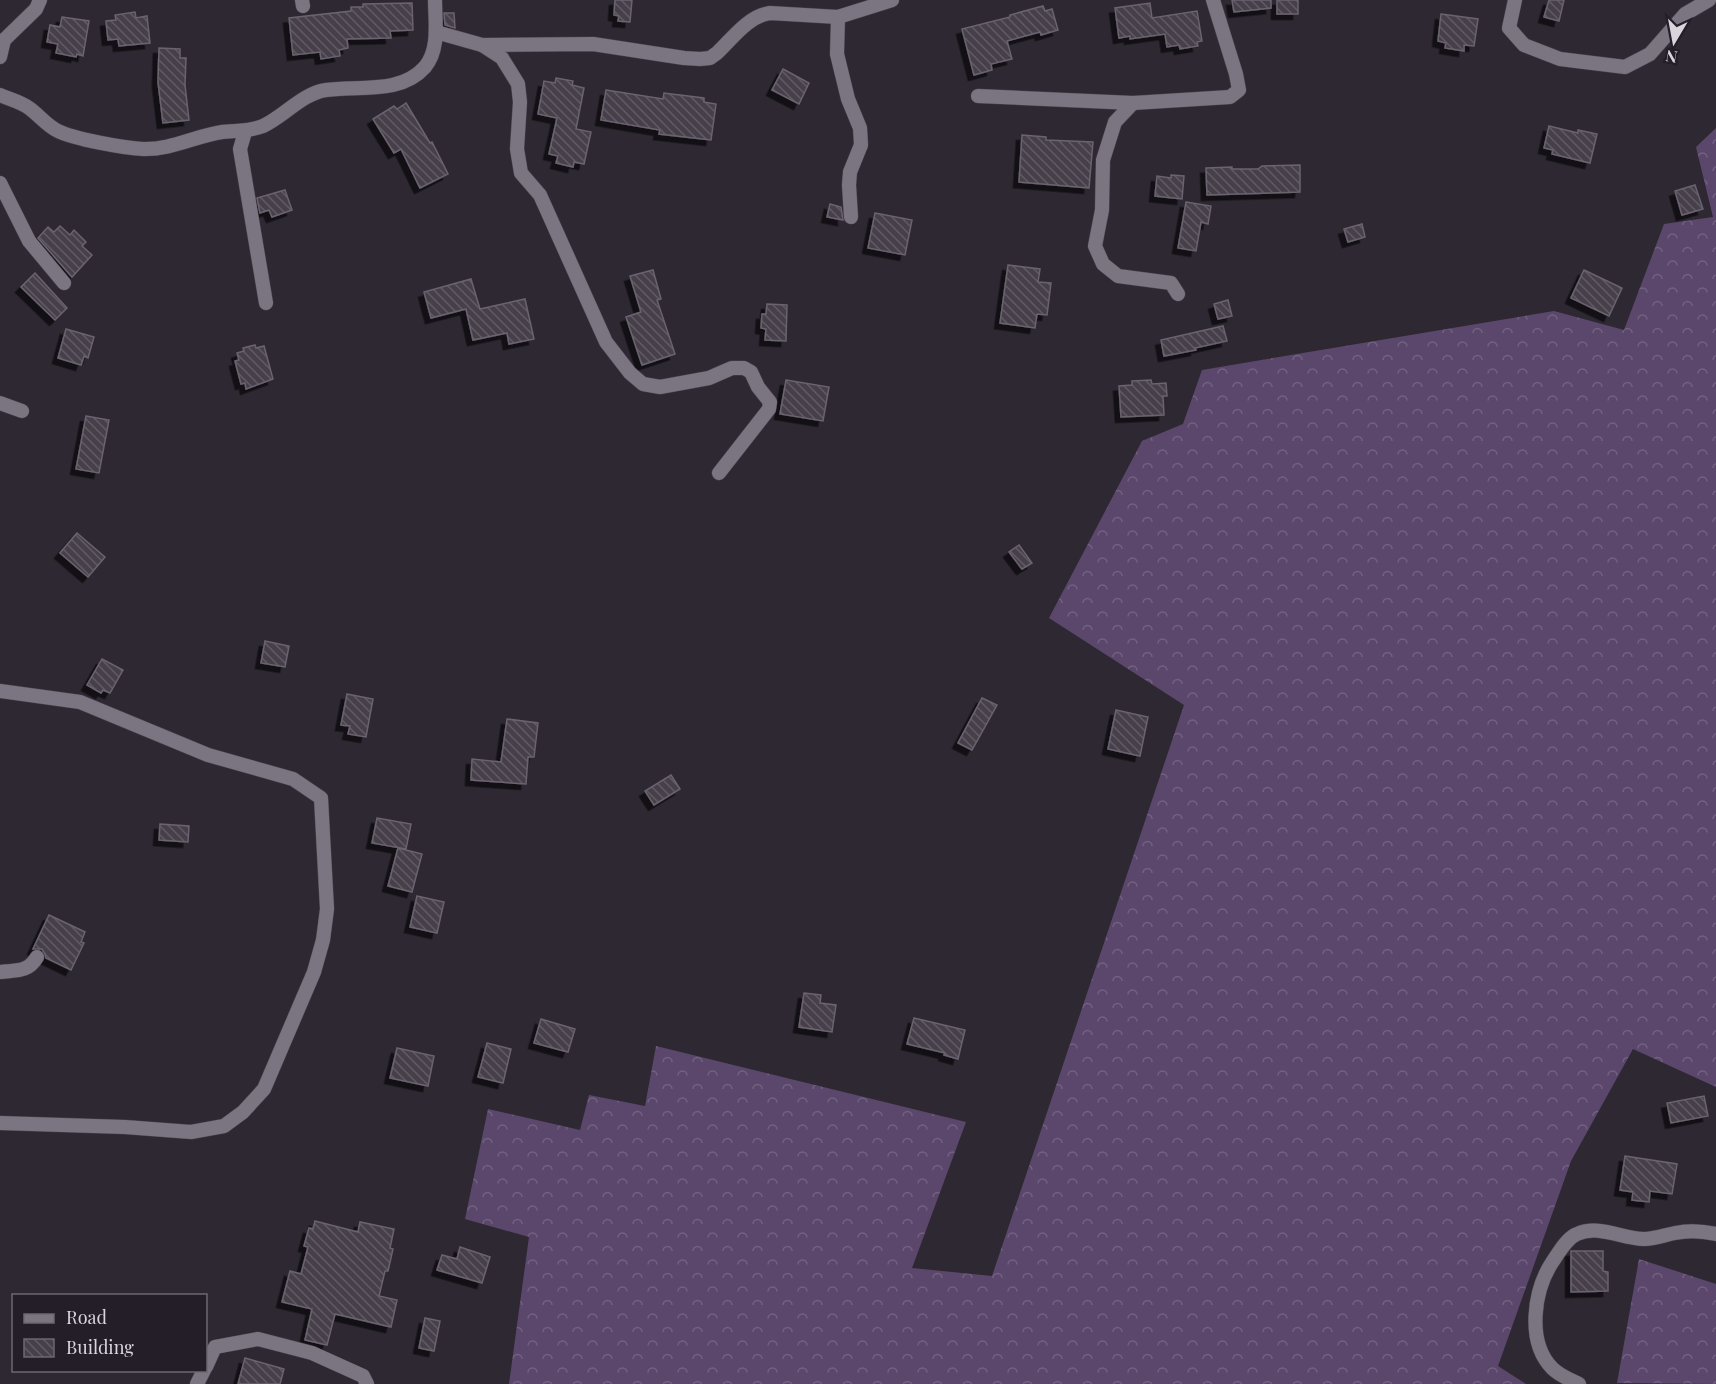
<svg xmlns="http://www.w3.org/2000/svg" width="1716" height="1384" viewBox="0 0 1716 1384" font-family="'Playfair Display',serif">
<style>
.forest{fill:url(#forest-crowns)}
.building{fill:url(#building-back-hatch);stroke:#6a6370;stroke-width:1.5;filter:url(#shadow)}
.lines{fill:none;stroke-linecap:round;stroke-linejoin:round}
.street-casing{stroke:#49434d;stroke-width:15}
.street{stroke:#7b7481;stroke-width:14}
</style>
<defs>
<pattern id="forest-crowns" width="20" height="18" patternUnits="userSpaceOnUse" patternTransform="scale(1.5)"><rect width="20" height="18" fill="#5b476b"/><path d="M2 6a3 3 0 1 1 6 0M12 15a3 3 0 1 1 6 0" fill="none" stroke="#726180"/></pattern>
<pattern id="building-back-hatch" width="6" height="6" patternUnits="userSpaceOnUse" patternTransform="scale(1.5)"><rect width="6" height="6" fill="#46404b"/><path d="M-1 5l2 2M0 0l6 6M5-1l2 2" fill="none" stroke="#605b64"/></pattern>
<filter id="shadow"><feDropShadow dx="-5.5" dy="5.5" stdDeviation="0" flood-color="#0009"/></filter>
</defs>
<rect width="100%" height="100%" fill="#2e2833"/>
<g class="forest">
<polygon points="1716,128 1716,1087 1633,1049 1571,1161 1498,1366 1526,1384 509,1384 529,1237 465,1219 488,1109 580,1130 589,1095 645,1106 656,1046 966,1122 912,1268 992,1276 1184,705 1049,618 1142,441 1183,424 1202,370 1554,311 1624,330 1664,224 1713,217 1696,147"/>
<polygon points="1639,1259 1716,1284 1716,1384 1617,1383"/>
</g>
<g class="building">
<polygon points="615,0 632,0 630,22 618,21 619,16 614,15"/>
<polygon points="1232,0 1271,0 1271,8 1234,12"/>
<rect x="1277" y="0" width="21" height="14"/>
<polygon points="1549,0 1564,0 1559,21 1544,17"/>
<polygon points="412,3 413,30 390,31 391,38 347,39 348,48 339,50 340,56 321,59 320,52 293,55 289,18 351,11 351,7 363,7 363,4"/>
<polygon points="1150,3 1152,18 1197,11 1202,41 1197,42 1198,46 1180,49 1179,45 1167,47 1165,34 1130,39 1130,36 1119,38 1115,8"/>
<polygon points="1043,6 1045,11 1052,9 1058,30 1041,35 1040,32 1007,41 1012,59 991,64 992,70 974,75 962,29 1010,17 1010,15"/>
<polygon points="135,12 136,18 147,16 150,43 119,46 118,39 108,40 106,21 116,20 115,15"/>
<polygon points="444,13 454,13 455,28 445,25"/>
<polygon points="1441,14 1478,19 1474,46 1464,45 1464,51 1445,48 1446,43 1438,41"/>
<polygon points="62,17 89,21 83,56 77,54 76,57 56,53 58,44 47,42 50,25 60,27"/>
<polygon points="159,48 180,49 180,58 186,58 185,85 189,120 163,123 158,82"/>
<polygon points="783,69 809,83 799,104 772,90"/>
<polygon points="556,78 573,81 572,85 584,88 576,129 591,132 584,164 574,162 573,167 556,163 558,156 549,154 557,118 538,114 544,81 555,83"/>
<polygon points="606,90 663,99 664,93 704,98 704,102 716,104 711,140 659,134 660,130 601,120"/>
<polygon points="406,103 430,143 432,142 448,174 420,188 401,149 394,153 373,119 394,106 397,109"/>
<polygon points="1549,126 1578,133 1578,130 1597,134 1590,163 1552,154 1553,150 1544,148"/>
<polygon points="1022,135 1046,137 1046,140 1093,142 1089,188 1019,182"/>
<polygon points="1300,165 1300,192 1207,195 1206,168 1232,167 1232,169 1258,169 1262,166"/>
<polygon points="1171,175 1184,176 1182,199 1155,196 1157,176 1171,178"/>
<polygon points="1695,185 1703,209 1682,215 1675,191"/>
<polygon points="285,190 292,210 272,217 269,210 260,213 257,198"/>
<polygon points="1186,202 1211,206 1208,224 1201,222 1196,251 1178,248"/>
<polygon points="830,204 841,207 843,220 827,217"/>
<polygon points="875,213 912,220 905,255 868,248"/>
<polygon points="1362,224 1365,237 1348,242 1344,229"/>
<polygon points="60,226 70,235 74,230 86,242 82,246 92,255 72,277 38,238 48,227 54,232"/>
<polygon points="1008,265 1040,269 1038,282 1051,283 1047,315 1037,314 1035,328 1000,323"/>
<polygon points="653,270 661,299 657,300 675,354 642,365 626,317 641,312 630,276"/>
<polygon points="1584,270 1622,288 1609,316 1571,298"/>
<polygon points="35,273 67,308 55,320 21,287"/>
<polygon points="471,279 480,309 525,299 534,339 509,344 507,333 473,340 466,309 431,318 424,292"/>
<polygon points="1228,300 1232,316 1218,319 1214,304"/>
<polygon points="767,304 787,305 786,341 765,340 766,329 761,328 762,314 766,314"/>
<polygon points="1223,326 1227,341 1195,348 1196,350 1164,356 1161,340"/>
<polygon points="66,329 94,337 88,358 84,356 81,365 58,358"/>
<polygon points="255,345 256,348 264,346 273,379 246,389 245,383 241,384 235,361 239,360 237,353 244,351 243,348"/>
<polygon points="786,380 829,387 823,421 780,414"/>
<polygon points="1151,380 1152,384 1166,383 1167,396 1163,396 1164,415 1121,417 1119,386 1132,385 1132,381"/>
<polygon points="86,416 109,420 99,473 76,469"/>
<polygon points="77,533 105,557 88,577 60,553"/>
<polygon points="1019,545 1032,563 1022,569 1009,552"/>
<polygon points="265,641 289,646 285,667 261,663"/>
<polygon points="102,659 123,670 110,693 103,690 101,693 87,685"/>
<polygon points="347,694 373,699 366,737 348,734 350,726 341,725"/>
<polygon points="982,698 997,705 972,750 958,743"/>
<polygon points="1116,710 1148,717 1140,756 1108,749"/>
<polygon points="507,719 538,723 534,757 528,757 526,784 471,780 472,759 501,762"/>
<polygon points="671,775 680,789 654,805 645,791"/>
<polygon points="377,818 411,824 406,849 372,843"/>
<polygon points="160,824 189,826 188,842 159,840"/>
<polygon points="398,848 422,854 412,892 388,886"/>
<polygon points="417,896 444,902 437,933 410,927"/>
<polygon points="49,915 85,932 81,942 84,943 71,970 46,958 45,954 42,949 33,949"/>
<polygon points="804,993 821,995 820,1003 836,1005 832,1032 799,1027"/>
<polygon points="914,1018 965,1030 958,1059 944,1055 945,1053 907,1044"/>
<polygon points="541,1019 575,1029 568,1052 534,1043"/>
<polygon points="487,1043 511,1049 503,1083 478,1077"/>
<polygon points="397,1048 434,1056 428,1086 390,1078"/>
<polygon points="1704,1096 1708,1116 1671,1123 1667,1103"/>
<polygon points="1625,1156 1677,1164 1672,1194 1650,1191 1649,1202 1632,1200 1633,1192 1620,1190"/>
<polygon points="315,1221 358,1232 360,1222 394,1229 390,1248 393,1249 388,1271 385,1271 379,1296 397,1300 391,1327 335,1314 327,1345 305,1340 312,1309 282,1302 290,1271 301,1274 308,1247 304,1246 309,1228 313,1229"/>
<polygon points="460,1247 490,1257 482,1283 437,1270 442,1255 457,1259"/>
<polygon points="1571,1251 1603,1251 1603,1271 1608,1272 1608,1291 1571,1292"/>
<polygon points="425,1318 440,1321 434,1351 419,1348"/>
<polygon points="245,1358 284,1369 280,1384 238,1384"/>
</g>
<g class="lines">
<defs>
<g id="street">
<polyline points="302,0 303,6"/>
<polyline points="1515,0 1509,28 1524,45 1560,59 1625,67 1650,54 1685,14 1709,0"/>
<polyline points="838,17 837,54 848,99 860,128 861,145 850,172 849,185 851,217"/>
<path d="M 436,32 L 482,45 L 593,44 L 684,58 L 700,59 L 710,58 L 717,53 C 732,39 748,16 770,13 L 838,17 L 892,0"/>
<polyline points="0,41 4,40 36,9 40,0"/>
<polyline points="482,45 502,58 518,84 520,102 517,149 521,173 540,195 606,342 630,373 643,384 660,387 709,378 732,368 744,368 751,372 758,387 770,402 769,409 719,473"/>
<polyline points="0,57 4,40"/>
<path d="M 0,95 C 9,99 21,102 29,108 C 39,115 47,126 58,131 C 74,139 124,148 143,149 C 171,150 195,136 222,132 C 237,130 248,132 263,126 C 283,117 303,93 326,90 C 359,85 400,95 425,67 C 440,49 435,21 435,0"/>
<polyline points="978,96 1133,103 1230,97 1239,90 1236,74 1213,0"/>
<polyline points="1133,103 1115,122 1103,160 1102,210 1095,246 1103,264 1118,276 1171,283 1178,294"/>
<polyline points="245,132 240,149 266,303"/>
<polyline points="0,183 29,241 64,283"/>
<polyline points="0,403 22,411"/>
<polyline points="0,691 80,702 208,755 293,779 321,798 327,909 323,940 314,972 264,1089 243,1112 224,1126 191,1132 125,1127 0,1123"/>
<path d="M 0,972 C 15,970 28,973 37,957"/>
<polyline points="206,1367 215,1347 258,1339 312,1353 363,1376 367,1384"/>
<polyline points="197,1384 204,1370"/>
<path d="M 1579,1384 C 1569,1379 1560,1376 1552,1368 C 1526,1341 1534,1289 1553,1261 C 1559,1252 1567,1238 1577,1234 C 1599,1224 1622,1239 1644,1239 C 1655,1239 1665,1235 1675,1233 C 1689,1230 1703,1231 1716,1234"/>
</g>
</defs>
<use href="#street" class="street-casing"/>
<use href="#street" class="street"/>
</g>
<rect x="12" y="1294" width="195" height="78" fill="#241e29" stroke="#6c6771" stroke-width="1.5"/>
<rect x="24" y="1314" width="30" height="9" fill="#7b7481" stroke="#6c6771" stroke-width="1.5"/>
<text x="66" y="1324" font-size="18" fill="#d9d5dd">Road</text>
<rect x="24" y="1339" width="30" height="18" fill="url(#building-back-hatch)" stroke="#6c6771" stroke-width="1.5"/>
<text x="66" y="1354" font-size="18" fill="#d9d5dd">Building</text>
<g transform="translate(1674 42) rotate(190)" stroke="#241e29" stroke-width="4.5" paint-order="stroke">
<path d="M0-4.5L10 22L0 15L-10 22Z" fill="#d9d5dd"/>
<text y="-9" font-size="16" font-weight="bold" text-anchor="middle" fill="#d9d5dd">N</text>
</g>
</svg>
